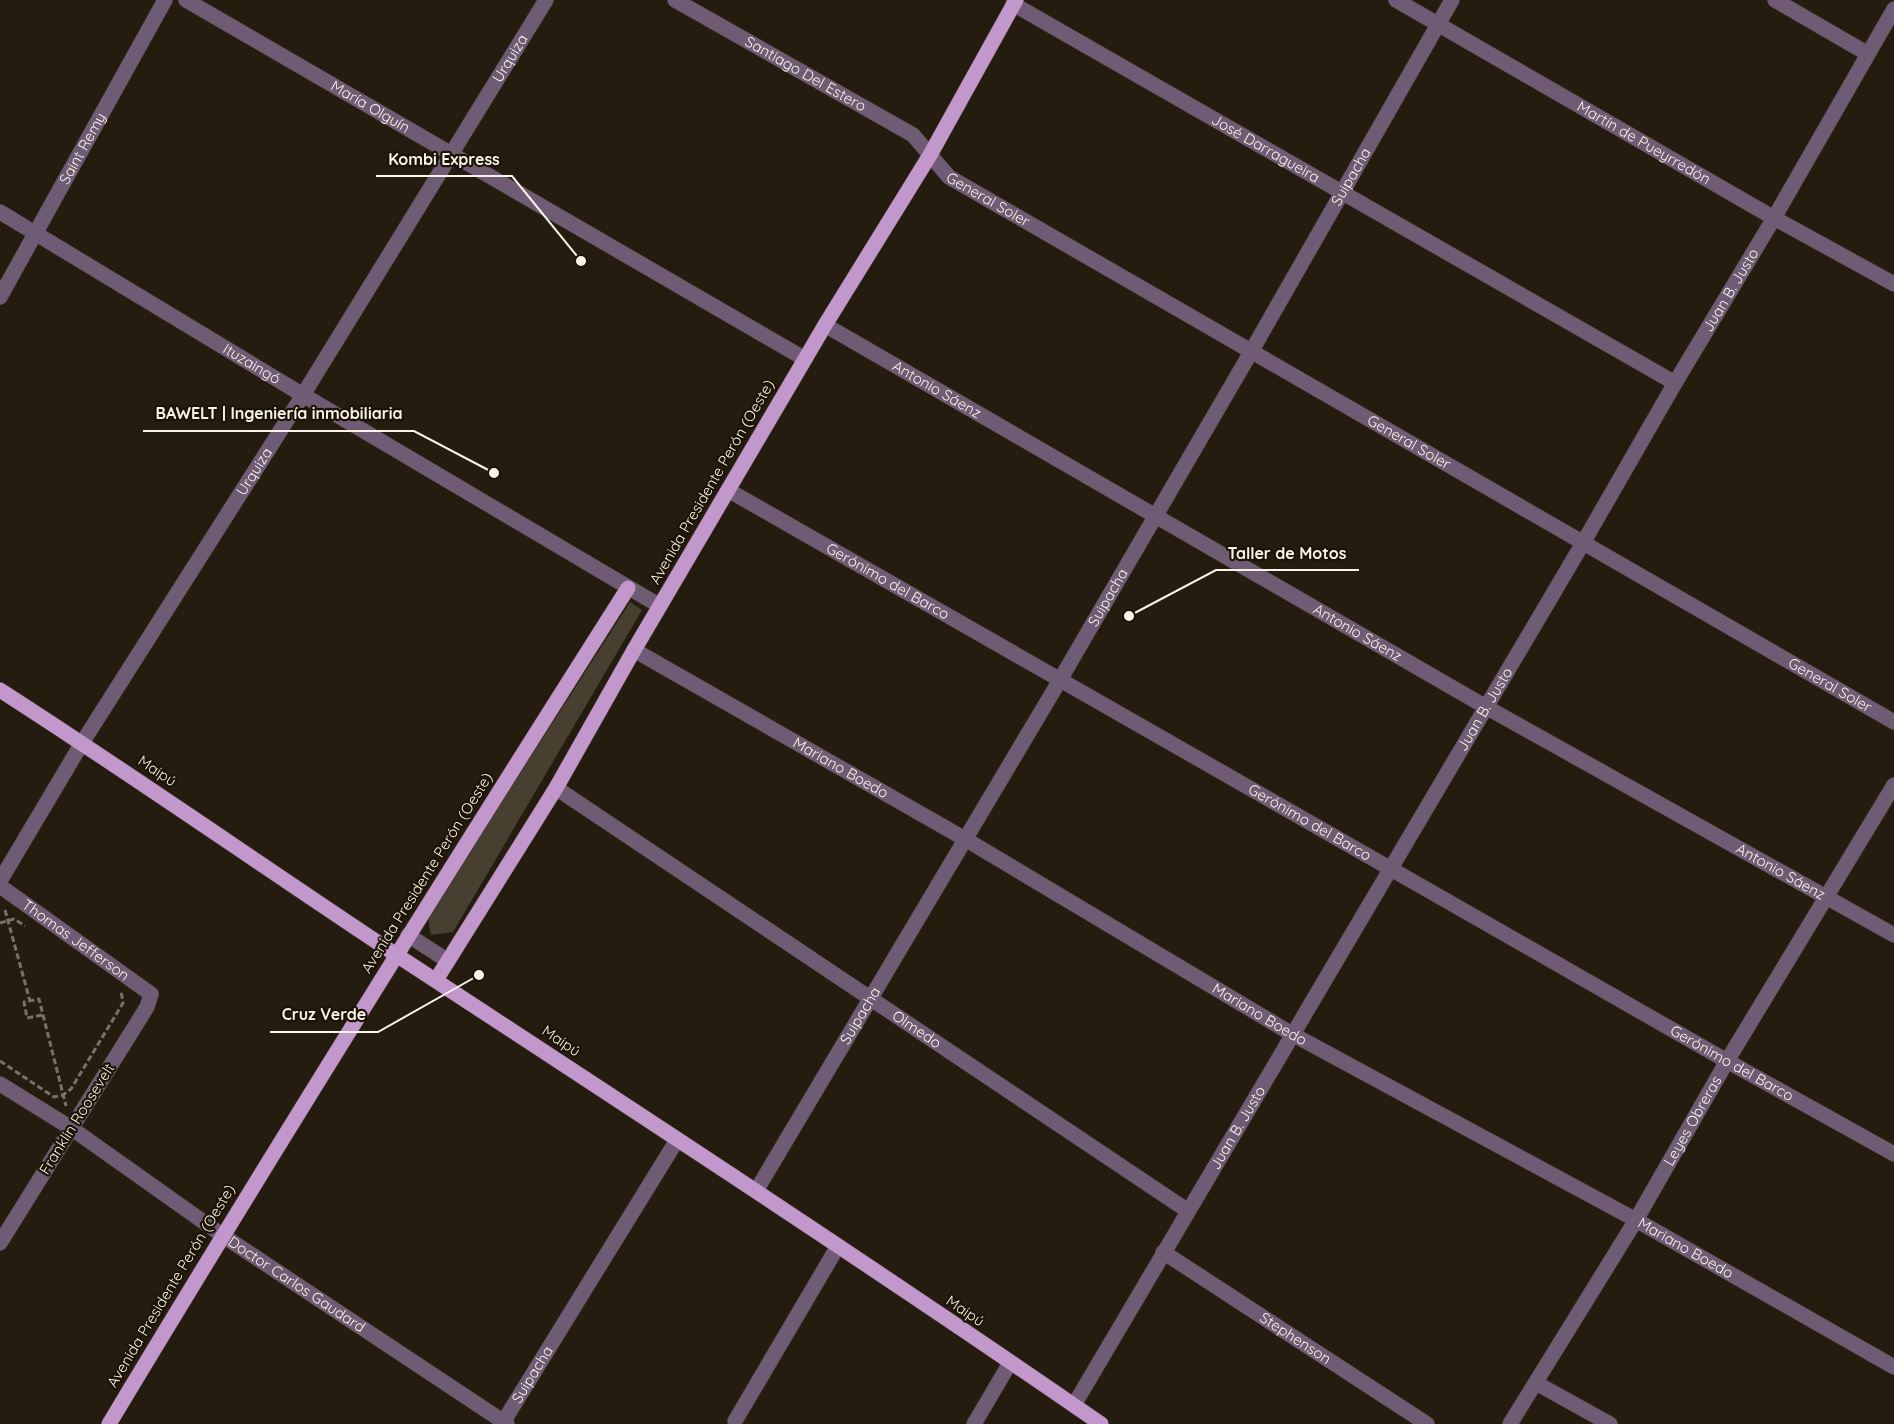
<svg xmlns="http://www.w3.org/2000/svg" width="1894" height="1424" viewBox="0 0 1894 1424" font-family="Quicksand,sans-serif">
<style>
.green{fill:#473f30}
.lines{fill:none;stroke-linecap:round;stroke-linejoin:round}
.minor-casing{stroke:#3e3729;stroke-width:16}
.major-casing{stroke:#3e3729;stroke-width:16}
.path{stroke:#787266;stroke-width:3;stroke-dasharray:6 3;stroke-linecap:butt}
.minor{stroke:#705b74;stroke-width:15}
.major{stroke:#c297cb;stroke-width:15}
.labels{text-anchor:middle;stroke-width:4.5;stroke-linejoin:round;paint-order:stroke}
.street-label{font-size:15px;fill:#f9f4ea;stroke:#1b1406}
.leader{fill:none;stroke:#f9f4ea;stroke-width:2}
.callout-dot{fill:#f9f4ea;stroke:#1b1406;stroke-width:2}
.callout-label{font-size:16px;text-anchor:middle;font-weight:bold;fill:#f9f4ea;stroke:#1b1406;stroke-width:4.5;stroke-linejoin:round;paint-order:stroke}
</style>
<rect width="100%" height="100%" fill="#241d0f"/>
<polygon class="green" points="630,602 642,610 453,932 431,935 428,917"/>
<g class="lines">
<defs>
<g id="minor">
<path id="s1" d="M 186,0 L 805,359"/>
<path id="s2" d="M 675,0 L 913,135 L 949,177 L 1894,722"/>
<path id="s3" d="M 1396,0 L 1774,218 L 1894,284"/>
<polyline points="1775,0 1868,54"/>
<path id="s4" d="M 1013,4 L 1675,383"/>
<path id="s5" d="M 0,212 L 303,395 L 660,606"/>
<path id="s6" d="M 0,297 L 165,0"/>
<path id="s7" d="M 825,325 L 1486,707 L 1894,935"/>
<path id="s8" d="M 728,490 L 1727,1061 L 1894,1154"/>
<path id="s9" d="M 634,650 L 965,839 L 1292,1034 L 1636,1220 L 1894,1367"/>
<path id="s10" d="M 556,788 L 1188,1211"/>
<path id="s11" d="M 0,881 L 82,743 L 303,395 L 546,0"/>
<path id="s12" d="M 0,886 L 151,994 L 147,1007 L 0,1243"/>
<polyline points="408,935 448,961"/>
<path id="s13" d="M 0,1084 L 71,1128 L 222,1235 L 507,1424"/>
<path id="s14" d="M 756,1191 L 1060,680 L 1251,352 L 1452,0"/>
<path id="s15" d="M 1163,1252 L 1427,1424"/>
<polyline points="1536,1383 1610,1424"/>
<path id="s16" d="M 1074,1405 L 1583,543 L 1675,383 L 1774,218 L 1894,9"/>
<polyline points="735,1421 838,1246"/>
<path id="s17" d="M 502,1424 L 677,1140"/>
<polyline points="974,1424 1010,1363"/>
<path id="s18" d="M 1510,1424 L 1636,1220 L 1727,1061 L 1894,785"/>
</g>
<g id="major">
<path d="M 0,690 C 134,776 265,868 398,956 C 633,1110 869,1264 1101,1424"/>
<polyline points="436,980 556,788 634,650 825,325 930,155 1016,0"/>
<path d="M 109,1424 C 278,1143 452,865 628,588"/>
</g>
</defs>
<use href="#minor" class="minor-casing"/>
<use href="#major" class="major-casing"/>
<g class="path">
<polyline points="5,910 30,1001"/>
<polyline points="0,923 14,919 25,926"/>
<polyline points="42,1015 27,1018 24,1002 39,999 66,1106"/>
<polyline points="0,1061 54,1097 63,1095 71,1089 123,1003 121,991"/>
</g>
<use href="#minor" class="minor"/>
<use href="#major" class="major"/>
</g>
<g class="labels">
<g class="street-label">
<text dy="5" stroke="none"><textPath href="#s11" startOffset="968">Urquiza</textPath></text>
<text dy="5" stroke="none"><textPath href="#s2" startOffset="150">Santiago Del Estero</textPath></text>
<text dy="5" stroke="none"><textPath href="#s1" startOffset="213">María Olguín</textPath></text>
<text dy="5" stroke="none"><textPath href="#s3" startOffset="286">Martín de Pueyrredón</textPath></text>
<text dy="5" stroke="none"><textPath href="#s4" startOffset="291">José Darragueira</textPath></text>
<text dy="5" stroke="none"><textPath href="#s6" startOffset="170">Saint Remy</textPath></text>
<text dy="5" stroke="none"><textPath href="#s14" startOffset="1176">Suipacha</textPath></text>
<text dy="5" stroke="none"><textPath href="#s2" startOffset="374">General Soler</textPath></text>
<text dy="5" stroke="none"><textPath href="#s16" startOffset="1294">Juan B. Justo</textPath></text>
<text dy="5" stroke="none"><textPath href="#s5" startOffset="294">Ituzaingó</textPath></text>
<text dy="5" stroke="none"><textPath href="#s7" startOffset="129">Antonio Sáenz</textPath></text>
<text dy="5" stroke="none"><textPath href="#s2" startOffset="860">General Soler</textPath></text>
<text dy="5" stroke="none"><textPath href="#s11" startOffset="482">Urquiza</textPath></text>
<text transform="translate(712 482) rotate(-60)" y="5">Avenida Presidente Perón (Oeste)</text>
<text dy="5" stroke="none"><textPath href="#s8" startOffset="184">Gerónimo del Barco</textPath></text>
<text dy="5" stroke="none"><textPath href="#s14" startOffset="690">Suipacha</textPath></text>
<text dy="5" stroke="none"><textPath href="#s7" startOffset="615">Antonio Sáenz</textPath></text>
<text dy="5" stroke="none"><textPath href="#s2" startOffset="1346">General Soler</textPath></text>
<text dy="5" stroke="none"><textPath href="#s16" startOffset="808">Juan B. Justo</textPath></text>
<text dy="5" stroke="none"><textPath href="#s9" startOffset="238">Mariano Boedo</textPath></text>
<text transform="translate(157 771) rotate(34)" y="5">Maipú</text>
<text dy="5" stroke="none"><textPath href="#s8" startOffset="670">Gerónimo del Barco</textPath></text>
<text dy="5" stroke="none"><textPath href="#s7" startOffset="1101">Antonio Sáenz</textPath></text>
<text transform="translate(427 873) rotate(-58)" y="5">Avenida Presidente Perón (Oeste)</text>
<text dy="5" stroke="none"><textPath href="#s12" startOffset="93">Thomas Jefferson</textPath></text>
<text dy="5" stroke="none"><textPath href="#s9" startOffset="724">Mariano Boedo</textPath></text>
<text dy="5" stroke="none"><textPath href="#s14" startOffset="204">Suipacha</textPath></text>
<text dy="5" stroke="none"><textPath href="#s10" startOffset="434">Olmedo</textPath></text>
<text transform="translate(561 1041) rotate(34)" y="5">Maipú</text>
<text dy="5" stroke="none"><textPath href="#s8" startOffset="1156">Gerónimo del Barco</textPath></text>
<text transform="translate(77 1119) rotate(-58)" y="5">Franklin Roosevelt</text>
<text dy="5" stroke="none"><textPath href="#s18" startOffset="354">Leyes Obreras</textPath></text>
<text dy="5" stroke="none"><textPath href="#s16" startOffset="322">Juan B. Justo</textPath></text>
<text dy="5" stroke="none"><textPath href="#s9" startOffset="1210">Mariano Boedo</textPath></text>
<text dy="5" stroke="none"><textPath href="#s13" startOffset="358">Doctor Carlos Gaudard</textPath></text>
<text transform="translate(171 1286) rotate(-59)" y="5">Avenida Presidente Perón (Oeste)</text>
<text transform="translate(965 1311) rotate(34)" y="5">Maipú</text>
<text dy="5" stroke="none"><textPath href="#s15" startOffset="158">Stephenson</textPath></text>
<text dy="5" stroke="none"><textPath href="#s17" startOffset="58">Suipacha</textPath></text>
</g>
</g>
<path class="leader" d="M581 261L512 176H376M494 473L414 431H143M1129 616L1216 570H1359M479 975L378 1032H270"/>
<g class="callout-dot">
<circle cx="581" cy="261" r="6"/>
<circle cx="494" cy="473" r="6"/>
<circle cx="1129" cy="616" r="6"/>
<circle cx="479" cy="975" r="6"/>
</g>
<g class="callout-label">
<text x="444" y="165">Kombi Express</text>
<text x="279" y="419">BAWELT | Ingeniería inmobiliaria</text>
<text x="1287" y="559">Taller de Motos</text>
<text x="324" y="1020">Cruz Verde</text>
</g>
</svg>
